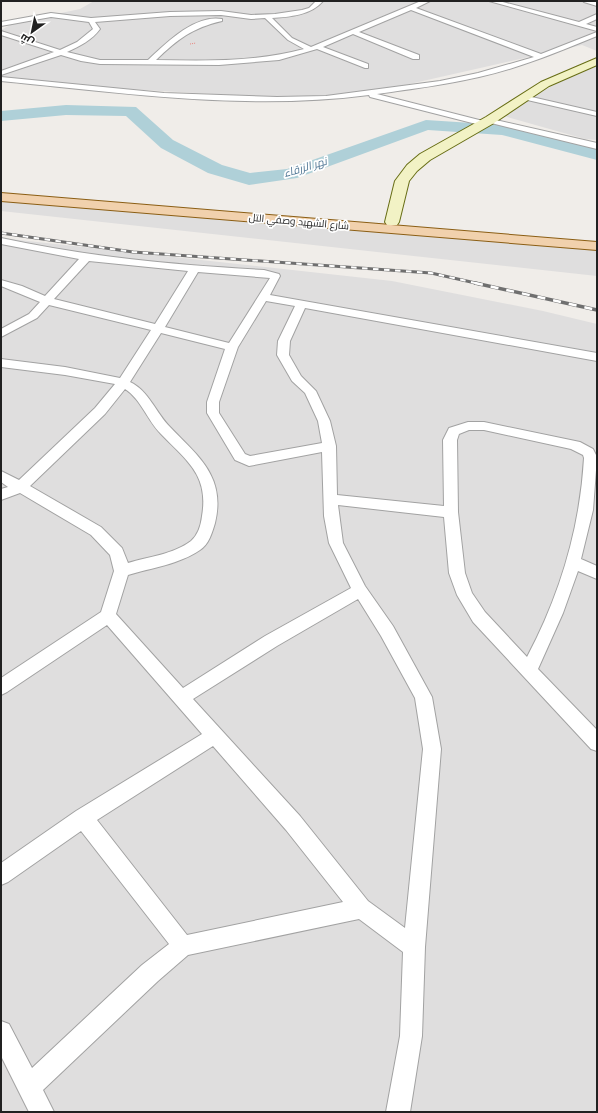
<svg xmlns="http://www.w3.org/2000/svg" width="598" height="1113" viewBox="0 0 598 1113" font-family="'PT Sans',Cairo,sans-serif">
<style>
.residential{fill:#dfdede}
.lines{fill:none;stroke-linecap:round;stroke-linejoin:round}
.river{fill:#afd0d8;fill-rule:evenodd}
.street-casing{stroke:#a2a2a2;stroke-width:2}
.secondary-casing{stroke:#676d14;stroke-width:2}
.primary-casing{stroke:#8b5e14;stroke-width:2}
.path{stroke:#e98781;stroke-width:1;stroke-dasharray:1 1;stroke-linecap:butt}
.street{fill:#fff;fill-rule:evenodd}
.secondary{fill:#f2f2c5;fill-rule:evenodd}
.primary{fill:#f1d1ad;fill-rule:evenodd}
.rail-far1-casing{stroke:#6f6f6f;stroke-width:3}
.rail-casing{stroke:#6f6f6f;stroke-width:3.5}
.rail-far1{stroke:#fff;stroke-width:2;stroke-dasharray:5.5;stroke-linecap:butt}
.rail{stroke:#fff;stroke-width:2.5;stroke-dasharray:8;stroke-linecap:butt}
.labels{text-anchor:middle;stroke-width:3.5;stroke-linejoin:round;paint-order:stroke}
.far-street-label{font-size:10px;fill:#212121;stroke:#fff}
.far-water-label{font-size:11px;font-style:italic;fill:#527896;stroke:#fff}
</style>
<rect width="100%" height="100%" fill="#f0ede9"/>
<g class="residential">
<polygon points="94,1 597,1 597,51 582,45 383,90 297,99 57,85 1,78 1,30 14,23 80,9"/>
<polygon points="597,61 597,140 585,139 500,115"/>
<polygon points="1,196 597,249 597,276 1,211"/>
<polygon points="1,238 392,281 543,311 597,324 597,1112 1,1112"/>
</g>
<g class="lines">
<polygon class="river" points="66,105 136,107 173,140 222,165 250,173 287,169 426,120 503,125 597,149 597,160 502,135 428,130 297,178 249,185 208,173 161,148 126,116 66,115 1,121 1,111"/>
<defs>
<g id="street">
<path d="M 316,1 L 323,1 C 311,15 290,17 272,18 L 292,38 L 311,47 L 421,1 L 430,1 L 416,8 L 541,54 L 597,32 L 597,36 C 558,52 520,68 479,77 C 445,85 411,89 377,94 L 487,122 L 487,126 L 484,126 L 370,97 L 369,95 C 247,111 123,93 1,81 L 1,77 L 164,93 L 277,97 L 326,96 L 440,81 L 478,73 L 534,57 L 411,10 L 359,32 L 419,55 L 419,59 L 413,59 L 353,34 L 323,47 L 368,64 L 368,68 L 365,68 L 317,49 L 279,60 L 219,65 L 100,64 L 81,61 L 61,55 L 1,75 L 1,71 L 54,52 L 1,35 L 1,31 L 60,50 L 77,42 L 93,29 L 89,22 L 51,17 L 1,26 L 1,22 L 51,13 L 91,18 L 170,12 L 221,11 L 251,15 L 275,14 L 302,10 L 309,8 ZM 221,15 L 251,19 L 265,18 L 288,40 L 304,49 C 256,62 206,61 156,60 C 178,39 192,28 222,21 L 222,19 C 195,14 166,43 148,60 L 100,60 L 67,52 C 80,46 92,40 100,29 L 95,22 L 170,16 Z"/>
<polygon points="489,1 499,1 579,22 597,14 597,19 586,24 597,27 597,31"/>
<polygon points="583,1 597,2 597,6 584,2"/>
<polygon points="523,95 597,112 597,116 523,99"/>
<polygon points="487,118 597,143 597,149 487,122"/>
<path d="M 1,238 C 88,257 175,265 264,270 L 279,274 L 280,276 L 270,295 L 597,353 L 597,361 L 305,308 L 290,341 L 289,355 L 301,376 L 316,391 L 330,421 L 336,446 L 337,495 L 444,506 L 443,440 L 449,428 L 468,422 L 484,422 L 580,442 L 593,449 L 597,457 L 593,510 L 581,559 L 597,566 L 597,579 L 578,571 L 563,613 L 538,669 L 597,730 L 597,751 L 591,749 L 473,622 L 457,595 L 449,573 L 444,517 L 338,505 L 343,543 L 365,586 L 393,626 L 432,697 L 441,749 L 425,947 L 422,1036 L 410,1112 L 386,1112 L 400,1036 L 403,952 L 359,919 L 188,955 L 158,981 L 43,1090 L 54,1112 L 29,1112 L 1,1056 L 1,1021 L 9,1024 L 32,1068 L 142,965 L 169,944 L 81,831 L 8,882 L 1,885 L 1,863 L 76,811 L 202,734 L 107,625 L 7,692 L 1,695 L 1,678 L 101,612 L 114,571 L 110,555 L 91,535 L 20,493 L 1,500 L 1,489 L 8,487 L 1,482 L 1,471 L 19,480 L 95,408 L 115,384 L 65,375 L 1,367 L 1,359 L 65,367 L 120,378 L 151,330 L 49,305 L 37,318 L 1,337 L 1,329 L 29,314 L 40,302 L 1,286 L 1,280 L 22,286 L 45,296 L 79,259 L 1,244 ZM 89,261 L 188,271 L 155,324 L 54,299 ZM 198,272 L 270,278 L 229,343 L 165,327 ZM 266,301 L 295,306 L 278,341 L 277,355 L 292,381 L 305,393 L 318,421 L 322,443 L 250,456 L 245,454 L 219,413 L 219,402 L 238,347 ZM 161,333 L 225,349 L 207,402 L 207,413 L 235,460 L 249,466 L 322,452 L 324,516 L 329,543 L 351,588 L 265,636 L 183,688 L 116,614 L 128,575 C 151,568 180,564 200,550 C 209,544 212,533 215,523 C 226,477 199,457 170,427 C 156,413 149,391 130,382 ZM 125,389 C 141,399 147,420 161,434 C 187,461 209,475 202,516 C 201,525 198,535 191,541 C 174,554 148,557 128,563 L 122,548 L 101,527 L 30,486 L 105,414 ZM 469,430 L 484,430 L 571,449 L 583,455 L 584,458 C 580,528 560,595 527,657 L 485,612 L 472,593 L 465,573 L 458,512 L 457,440 L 459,434 ZM 358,599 L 381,636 L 415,698 L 423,749 L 405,928 L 368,901 L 300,816 L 193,699 L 277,646 ZM 213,746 L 286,830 L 343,902 L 187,935 L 97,820 Z"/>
</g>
<polygon id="secondary" points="597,58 597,65 549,86 494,123 430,160 417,171 409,181 399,222 397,225 387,225 385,222 395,181 407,165 420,154 486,117 541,82"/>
<polygon id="primary" points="1,193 597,242 597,250 1,201"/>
</defs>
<use href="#street" class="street-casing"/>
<use href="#secondary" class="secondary-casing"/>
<use href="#primary" class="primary-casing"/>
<polyline class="path" points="190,44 196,43"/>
<use href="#street" class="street"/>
<use href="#secondary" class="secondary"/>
<use href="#primary" class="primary"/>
<defs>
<polyline id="rail-far1" points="1,233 133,252 431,273 480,284"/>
<polyline id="rail" points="475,283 597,310"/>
</defs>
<use href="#rail-far1" class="rail-far1-casing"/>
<use href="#rail" class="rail-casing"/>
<use href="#rail-far1" class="rail-far1"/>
<use href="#rail" class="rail"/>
</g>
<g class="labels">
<g class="far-street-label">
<text transform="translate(299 221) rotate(5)" y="4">شارع الشهيد وصفي التل</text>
</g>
<g class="far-water-label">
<text transform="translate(305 167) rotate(-17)" y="4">نهر الزرقاء</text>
</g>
</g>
<rect width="598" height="1113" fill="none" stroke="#212121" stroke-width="4"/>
<g transform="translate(32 32) rotate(213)" stroke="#ffffff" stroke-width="3" paint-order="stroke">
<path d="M0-3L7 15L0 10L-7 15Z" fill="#212121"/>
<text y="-6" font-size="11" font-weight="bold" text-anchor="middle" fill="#212121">ش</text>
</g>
</svg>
